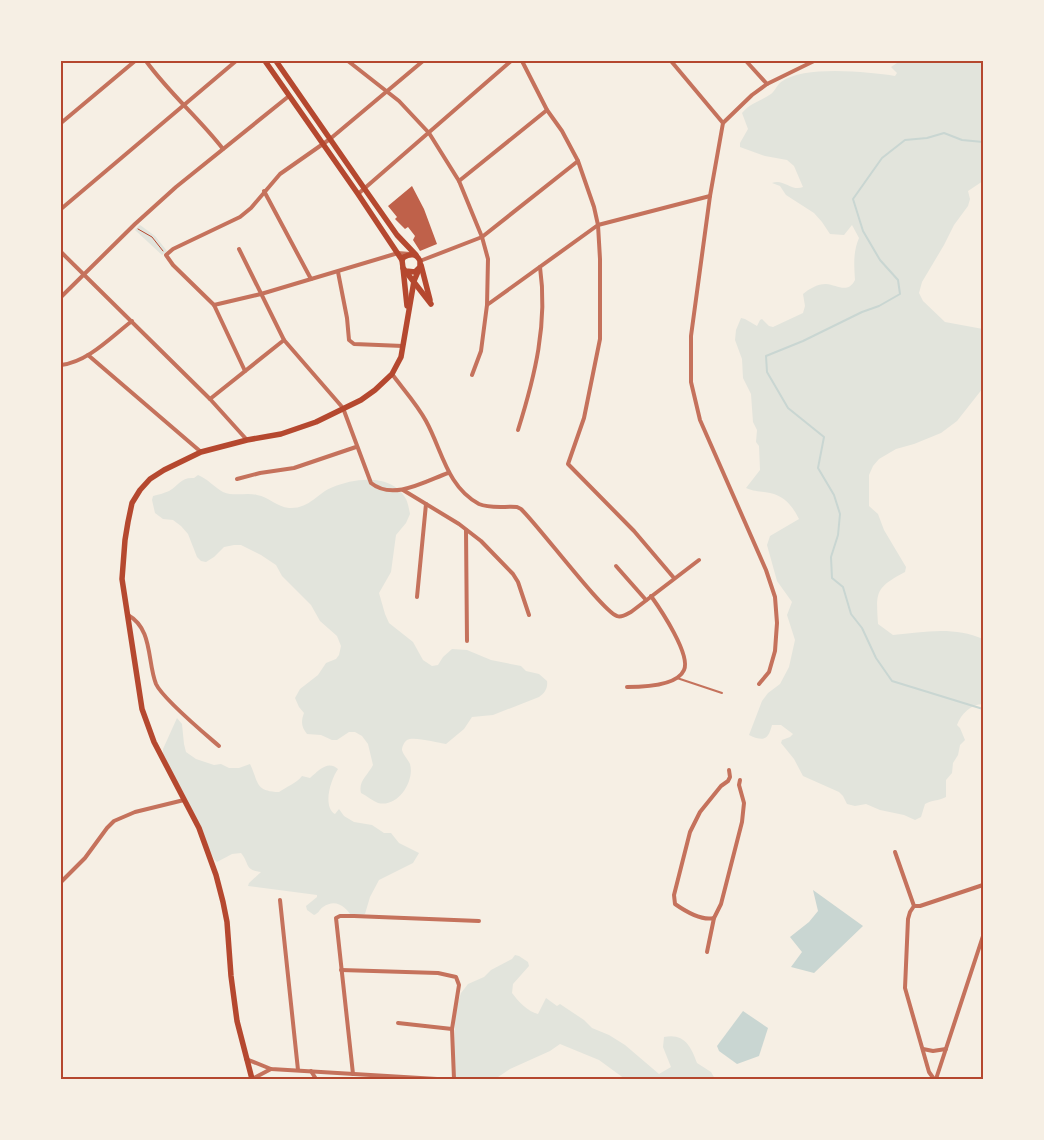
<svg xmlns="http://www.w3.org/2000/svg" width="1044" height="1140" viewBox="0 0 1044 1140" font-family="'Space Grotesk',sans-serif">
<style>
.green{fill:#e2e4dc}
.water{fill:#c9d6d2}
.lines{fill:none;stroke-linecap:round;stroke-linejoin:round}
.stream{stroke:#c9d6d2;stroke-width:2}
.building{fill:#bf614a}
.path{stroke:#b5482f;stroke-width:1}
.service{stroke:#c5725c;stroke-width:2}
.minor{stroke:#c5725c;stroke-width:4}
.secondary{stroke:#b5482f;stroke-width:5.5}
.neatline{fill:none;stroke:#b5482f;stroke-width:2}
</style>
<rect width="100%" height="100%" fill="#f6efe4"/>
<g class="green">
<path d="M 900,61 L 983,61 L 983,181 L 968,191 L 970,199 L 968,206 L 954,225 L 944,245 L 922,282 L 919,293 L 923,301 L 945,322 L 983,329 L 983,388 L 957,421 L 941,433 L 914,444 L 896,449 L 879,459 L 873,466 L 869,475 L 869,506 L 878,514 L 884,530 L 906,567 L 905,572 C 875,588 876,592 878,624 L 893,635 C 923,632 954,626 983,639 L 983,704 C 971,704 961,714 957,725 L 960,728 L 965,740 L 960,745 L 958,755 L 953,763 L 952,773 L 946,780 L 946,797 C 938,801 932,800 925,804 L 921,817 L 915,820 L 904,815 L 880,810 L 866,804 L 855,806 L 847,804 L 843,796 L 839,792 L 803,776 L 794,759 L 781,743 L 782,740 L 790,737 L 793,734 L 781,725 L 772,725 C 768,740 764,742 749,735 L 762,701 L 768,693 L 780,684 L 789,667 L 795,640 L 787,615 L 792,602 L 777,581 L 767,545 L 770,536 L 799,519 C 793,507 785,496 770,493 C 761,491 755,492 746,488 L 760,470 L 759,446 L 756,442 L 757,430 L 753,422 L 751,394 L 743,378 L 742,359 L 735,340 L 736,330 L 741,318 L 745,319 L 757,326 L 760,320 L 762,319 L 769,326 L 773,327 L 803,313 L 805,306 L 803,294 C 809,289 817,284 826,284 C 837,285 848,294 855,280 C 854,265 853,252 859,238 L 852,225 L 844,235 L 830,234 L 822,222 L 814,213 L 786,195 L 780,186 L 772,183 C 783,178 792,192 803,187 L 794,166 L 787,160 L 765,156 L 740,147 L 740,143 L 748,129 L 742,113 C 750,103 761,101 771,94 C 775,91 777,85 781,82 C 804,65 868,72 895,76 L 897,73 L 891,67 Z"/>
<polygon points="140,225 155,236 167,251 162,255 135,230"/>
<path d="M 198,475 C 208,479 214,487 223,492 C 235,497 246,492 257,495 C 269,497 277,507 289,508 C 310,509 317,493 333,487 C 355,478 392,473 406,499 C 408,503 409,509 410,514 L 406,523 L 396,535 L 391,572 L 379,593 L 385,614 L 389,623 L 413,642 L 423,660 L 432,666 L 438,665 L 443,657 L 452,649 L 467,650 L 491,660 L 521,666 L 526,671 L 539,674 L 547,681 C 548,688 545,693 539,697 L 493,715 L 472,717 L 464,729 L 446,744 C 438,743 413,736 407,740 C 404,742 402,747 402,750 C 403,755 408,759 410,764 C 415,781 398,808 378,803 C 373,801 367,796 361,793 C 358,781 368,775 373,765 L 368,744 L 362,736 L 355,732 L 349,732 L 337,740 L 332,740 L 321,735 L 307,734 C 301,727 301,721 304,713 L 299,707 L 295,698 L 300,689 L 318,675 L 326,663 L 336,659 L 339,655 L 341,646 L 337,636 L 320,621 L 311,605 L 282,576 L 276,565 L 261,555 L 241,545 L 234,545 L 224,547 L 214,557 L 206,562 L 201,561 L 197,557 L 188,534 L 181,526 L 173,520 L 163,519 L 155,513 L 152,500 L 153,496 C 158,495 164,493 169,491 C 179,485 181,477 194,478 Z"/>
<path d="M 177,718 L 182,724 L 184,744 L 186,752 L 196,759 L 214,765 L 221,764 L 229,768 L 239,768 L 250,764 C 259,783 255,791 279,792 C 286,787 297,783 302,776 L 310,778 C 319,770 328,760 338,769 C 331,779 322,806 335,814 L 339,809 L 344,816 L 354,822 L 372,825 L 384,833 L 391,833 L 399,843 L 419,853 L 413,863 L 379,880 L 370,897 L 365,914 L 352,917 C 346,907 336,898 323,907 C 319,910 319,913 314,915 L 307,910 L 306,906 L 317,897 L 317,895 L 248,886 L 249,883 L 261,872 C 244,870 250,864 241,853 L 232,854 L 217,862 L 214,859 C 197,826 187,790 163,761 L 163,749 Z"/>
<path d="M 515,955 L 519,956 L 528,962 L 529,966 L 513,984 L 512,993 C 518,1001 528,1012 538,1014 L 546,998 L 557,1006 L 560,1004 L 584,1020 L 592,1028 L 609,1035 L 625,1045 L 659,1074 L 671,1067 L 663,1047 L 664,1037 C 684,1033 691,1046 697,1063 L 711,1072 L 715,1079 L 625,1079 L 599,1060 L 560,1044 L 550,1051 L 510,1069 L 495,1079 L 454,1079 L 455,1011 L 461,993 L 468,984 L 484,977 L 491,970 L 512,959 Z"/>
</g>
<g class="water">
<polygon points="813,890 863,926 814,973 791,967 802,952 790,937 809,922 818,911"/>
<polygon points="743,1011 768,1028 759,1056 737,1064 719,1051 717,1046"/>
</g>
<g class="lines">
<polyline class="stream" points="983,142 962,140 944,133 927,138 905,140 882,158 853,199 863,231 880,260 898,280 900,294 879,306 862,312 803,341 766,356 767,372 788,408 824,437 818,468 834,495 840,514 838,535 831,557 832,578 843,587 851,614 862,628 876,658 892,681 983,709"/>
</g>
<polygon class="building" points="412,186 424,209 437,244 420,251 413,240 415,236 408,227 405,229 395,219 397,217 388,206"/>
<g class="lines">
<polyline class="path" points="138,229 152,237 163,251"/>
<polyline class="service" points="677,678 722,693"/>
<g class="minor">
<path d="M 146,61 C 169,93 199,118 223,149"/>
<polyline points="348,61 399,101 429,133 459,181 482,237 488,259 487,305 481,351 472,375"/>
<polyline points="522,61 547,110 562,131 578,161 594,207 598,225 600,259 600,339 584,418 568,464 634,531 674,578"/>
<polyline points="671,61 723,123"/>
<polyline points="746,61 767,84"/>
<polyline points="61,123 135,61"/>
<polyline points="459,181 547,110"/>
<polyline points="264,191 311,279"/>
<polyline points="358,194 511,61"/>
<polyline points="61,209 236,61"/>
<path d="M 239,249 L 284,340 L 343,408 L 371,483 C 393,501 426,481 448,473"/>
<polyline points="61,252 210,399 247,440"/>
<polyline points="420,261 482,237 578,161"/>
<polyline points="338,272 347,318 349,340 354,344 403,346"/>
<polyline points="61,297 135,224 176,187 289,96"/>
<polyline points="214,305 261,294 398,253 410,254"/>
<polyline points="487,305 598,225 710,196"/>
<polyline points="88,355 201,452"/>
<path d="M 61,365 C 88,362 111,337 132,321"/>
<polyline points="245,371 214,305 173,265 166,255 173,249 240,217 251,208 280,174 330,139 423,61"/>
<path d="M 392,374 C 403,389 417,404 426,421 C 442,450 447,487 479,504 C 490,509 506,506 517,507 L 521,509 C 538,525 604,613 617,616 C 622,618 627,614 631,612 L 699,560"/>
<polyline points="210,399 284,340"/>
<path d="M 518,430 C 535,376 548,323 540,267"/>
<polyline points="237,479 260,473 294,468 356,447"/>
<polyline points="403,490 459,524 481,541 513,574 518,582 529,615"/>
<polyline points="466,530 467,641"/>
<polyline points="616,566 646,600"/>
<polyline points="417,597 426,504"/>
<path d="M 128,615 C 153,629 147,661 156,684 C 163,699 204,733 219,746"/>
<polyline points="759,684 769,672 775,651 777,623 775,597 766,570 700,420 691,382 691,336 710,196 723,123 752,95 767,84 814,61"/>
<path d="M 627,687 C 641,687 677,686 684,670 C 691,655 661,610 651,596"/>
<polyline points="895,852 914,906"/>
<polyline points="61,882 85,858 107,828 114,821 135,812 184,800"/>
<polyline points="280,900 298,1070"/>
<path d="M 714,918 C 702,921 685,911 675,904 L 674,895 L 690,832 L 700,812 L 721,786 L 728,781 L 730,777 L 729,770"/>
<polyline points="707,952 714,918 721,904 742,822 744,803 739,785 740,780"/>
<polyline points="341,970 438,973 456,977 459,985 452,1029 454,1079"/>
<polyline points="398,1023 452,1029"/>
<polyline points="923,1049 933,1051 946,1049"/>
<polyline points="246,1059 271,1069 437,1079"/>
<polyline points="311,1071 316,1079"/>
<polyline points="353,1074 336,918 340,916 354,916 479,921"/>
<polyline points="252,1079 271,1069"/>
<polyline points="934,1079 929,1072 905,988 908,919 910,912 914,906 920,906 983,885"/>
<polyline points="936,1079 983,936"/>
</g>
<g class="secondary">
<polyline points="265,61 358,194 402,260"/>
<polyline points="276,61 364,188 397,235 416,255"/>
<polyline points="421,265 430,300"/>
<polyline points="403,268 407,306"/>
<path d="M 406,271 L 415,272 L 420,267 L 420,261 C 417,254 411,253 404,257 L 402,260 L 403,268 L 431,304"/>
<polyline points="252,1079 237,1021 231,976 227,922 223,902 216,875 199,828 154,742 142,709 122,579 125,540 128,522 132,503 140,490 150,479 164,470 201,452 247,440 281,434 316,422 361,400 375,390 392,374 401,357 414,281 420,267"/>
</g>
</g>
<rect width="1044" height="1140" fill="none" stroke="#f6efe4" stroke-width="125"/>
<rect x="62" y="62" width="920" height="1016" class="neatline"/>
</svg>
